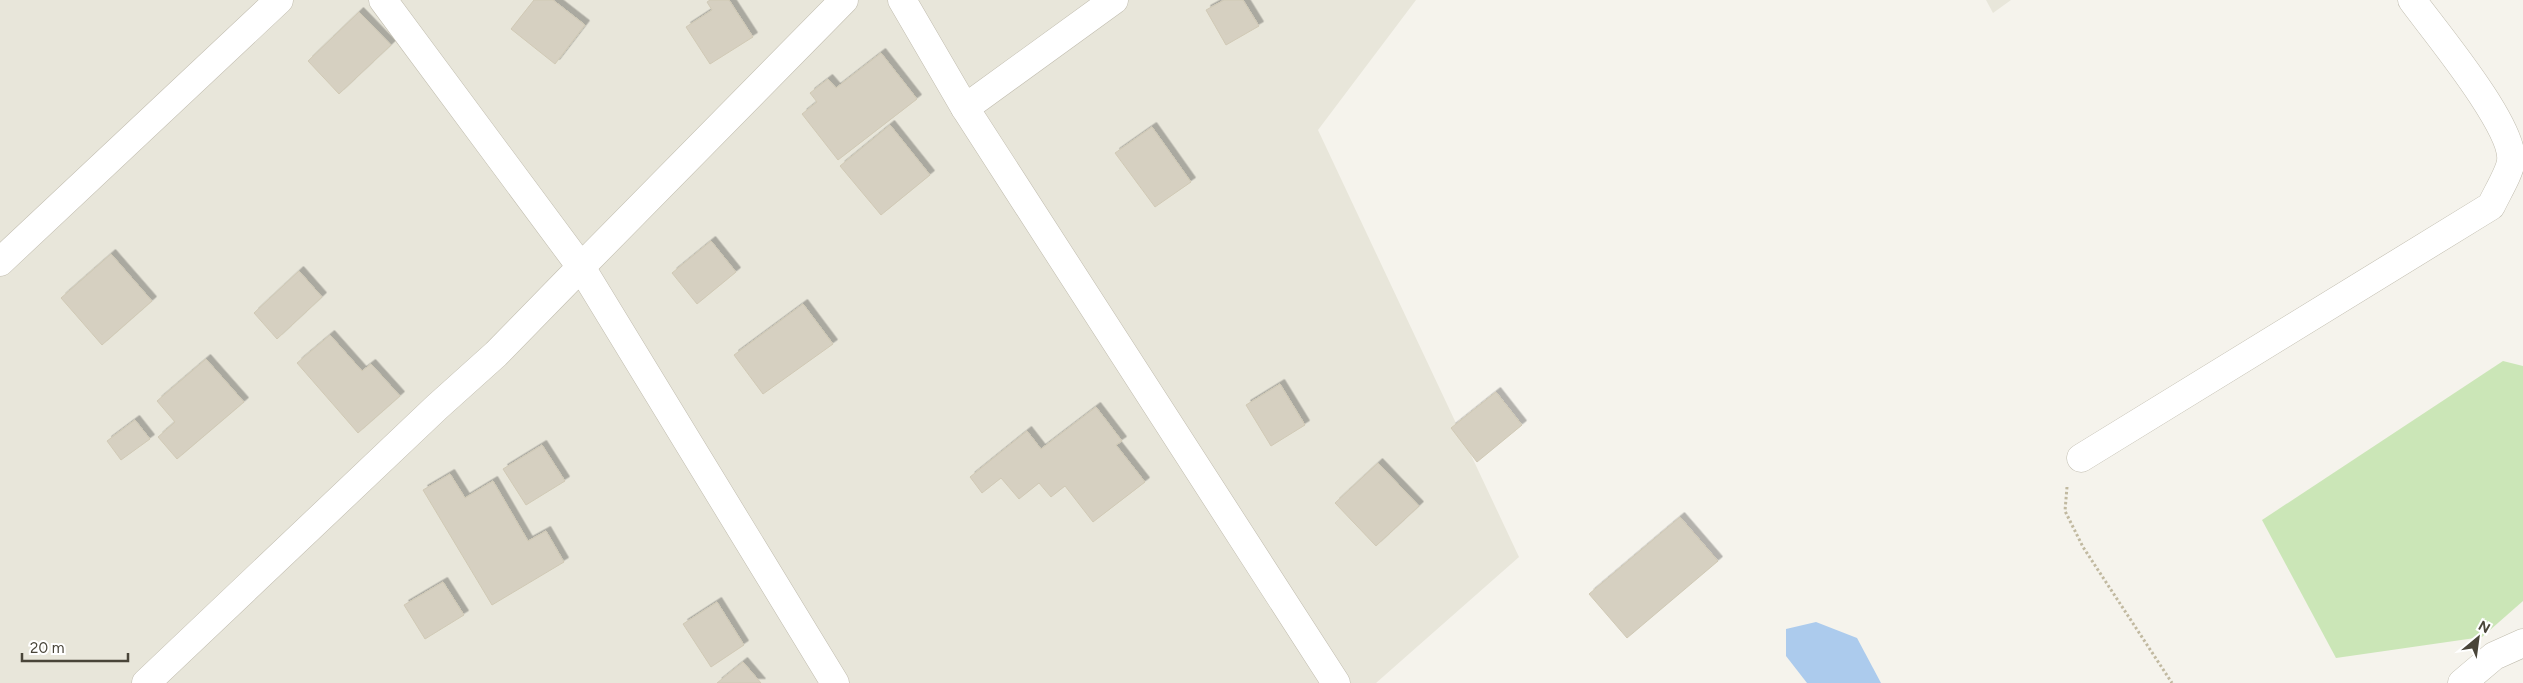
<svg xmlns="http://www.w3.org/2000/svg" width="2523" height="683" viewBox="0 0 2523 683" font-family="Figtree,sans-serif">
<style>
.residential{fill:#e8e6da}
.green{fill:#cbe6b7}
.water{fill:#accbed}
.building{fill:#d6d0c1;stroke:#d0c9b5;filter:url(#shadow)}
.lines{fill:none;stroke-linecap:round;stroke-linejoin:round}
.minor-casing{stroke:#c0bcae;stroke-width:29}
.path{stroke:#c1b9a0;stroke-width:3;stroke-dasharray:2.5 2.5;stroke-linecap:butt}
.minor{stroke:#fff;stroke-width:28}
</style>
<defs>
<filter id="shadow"><feDropShadow dx="4.5" dy="-4.5" stdDeviation="0" flood-color="#0004"/></filter>
</defs>
<rect width="100%" height="100%" fill="#f5f3ec"/>
<g class="residential">
<polygon points="0,0 1416,0 1318,130 1519,557 1376,683 0,683"/>
<polygon points="1986,0 2011,0 1993,13"/>
</g>
<polygon class="green" points="2503,361 2523,366 2523,601 2482,637 2336,658 2262,520"/>
<polygon class="water" points="1816,622 1857,638 1881,683 1807,683 1786,656 1786,629"/>
<g class="building">
<polygon points="534,0 553,0 585,25 555,64 511,29"/>
<polygon points="710,0 729,0 753,37 710,64 686,27 712,10 707,2"/>
<polygon points="1224,0 1243,0 1259,26 1226,45 1206,10"/>
<polygon points="359,12 391,45 339,94 308,61"/>
<polygon points="881,53 917,99 838,160 802,114 817,102 810,93 828,79 836,88"/>
<polygon points="890,125 930,175 881,215 840,166"/>
<polygon points="1152,127 1191,182 1155,207 1115,153"/>
<polygon points="711,241 736,272 697,304 672,273"/>
<polygon points="111,254 152,301 102,345 61,298"/>
<polygon points="299,271 322,297 277,339 254,313"/>
<polygon points="803,304 833,344 763,394 734,355"/>
<polygon points="330,335 362,371 371,364 400,396 358,433 297,363"/>
<polygon points="206,359 244,402 177,459 158,437 175,422 157,401"/>
<polygon points="1280,384 1305,425 1271,446 1246,405"/>
<polygon points="1496,392 1522,425 1477,462 1451,428"/>
<polygon points="1096,407 1122,441 1116,445 1145,482 1093,522 1065,486 1051,497 1039,483 1019,499 1001,478 982,493 970,477 1027,431 1041,449"/>
<polygon points="135,420 150,439 121,460 107,441"/>
<polygon points="542,445 565,481 526,505 503,469"/>
<polygon points="1378,463 1419,506 1376,546 1335,503"/>
<polygon points="450,474 465,498 493,481 528,541 546,531 564,562 492,605 423,490"/>
<polygon points="1680,517 1718,561 1627,638 1589,594"/>
<polygon points="443,582 464,615 425,639 404,605"/>
<polygon points="717,602 744,645 711,667 683,624"/>
<polygon points="743,662 761,683 717,683"/>
</g>
<g class="lines">
<defs>
<g id="minor">
<polyline points="383,0 581,267 844,0"/>
<polyline points="902,0 965,108 1336,683"/>
<polyline points="965,108 1114,0"/>
<polyline points="0,262 279,0"/>
<path d="M 2081,458 L 2491,206 C 2496,195 2510,172 2511,161 C 2515,127 2434,30 2412,0"/>
<polyline points="146,683 437,407 496,354 581,267 835,683"/>
<polyline points="2462,683 2494,656 2523,643"/>
</g>
</defs>
<use href="#minor" class="minor-casing"/>
<polyline class="path" points="2067,487 2065,511 2083,547 2172,683"/>
<use href="#minor" class="minor"/>
</g>
<g transform="translate(2478 638) rotate(29)" stroke="#ffffff" stroke-width="4" paint-order="stroke">
<path d="M0-4L9 19L0 12L-9 19Z" fill="#494539"/>
<text y="-8" font-size="14" font-weight="bold" text-anchor="middle" fill="#494539">N</text>
</g>
<path d="M22 653v8h106v-8" fill="none" stroke="#494539" stroke-width="2.5"/>
<text x="30" y="653" font-size="15" fill="#494539" stroke="#ffffff" stroke-width="4" paint-order="stroke">20 m</text>
</svg>
